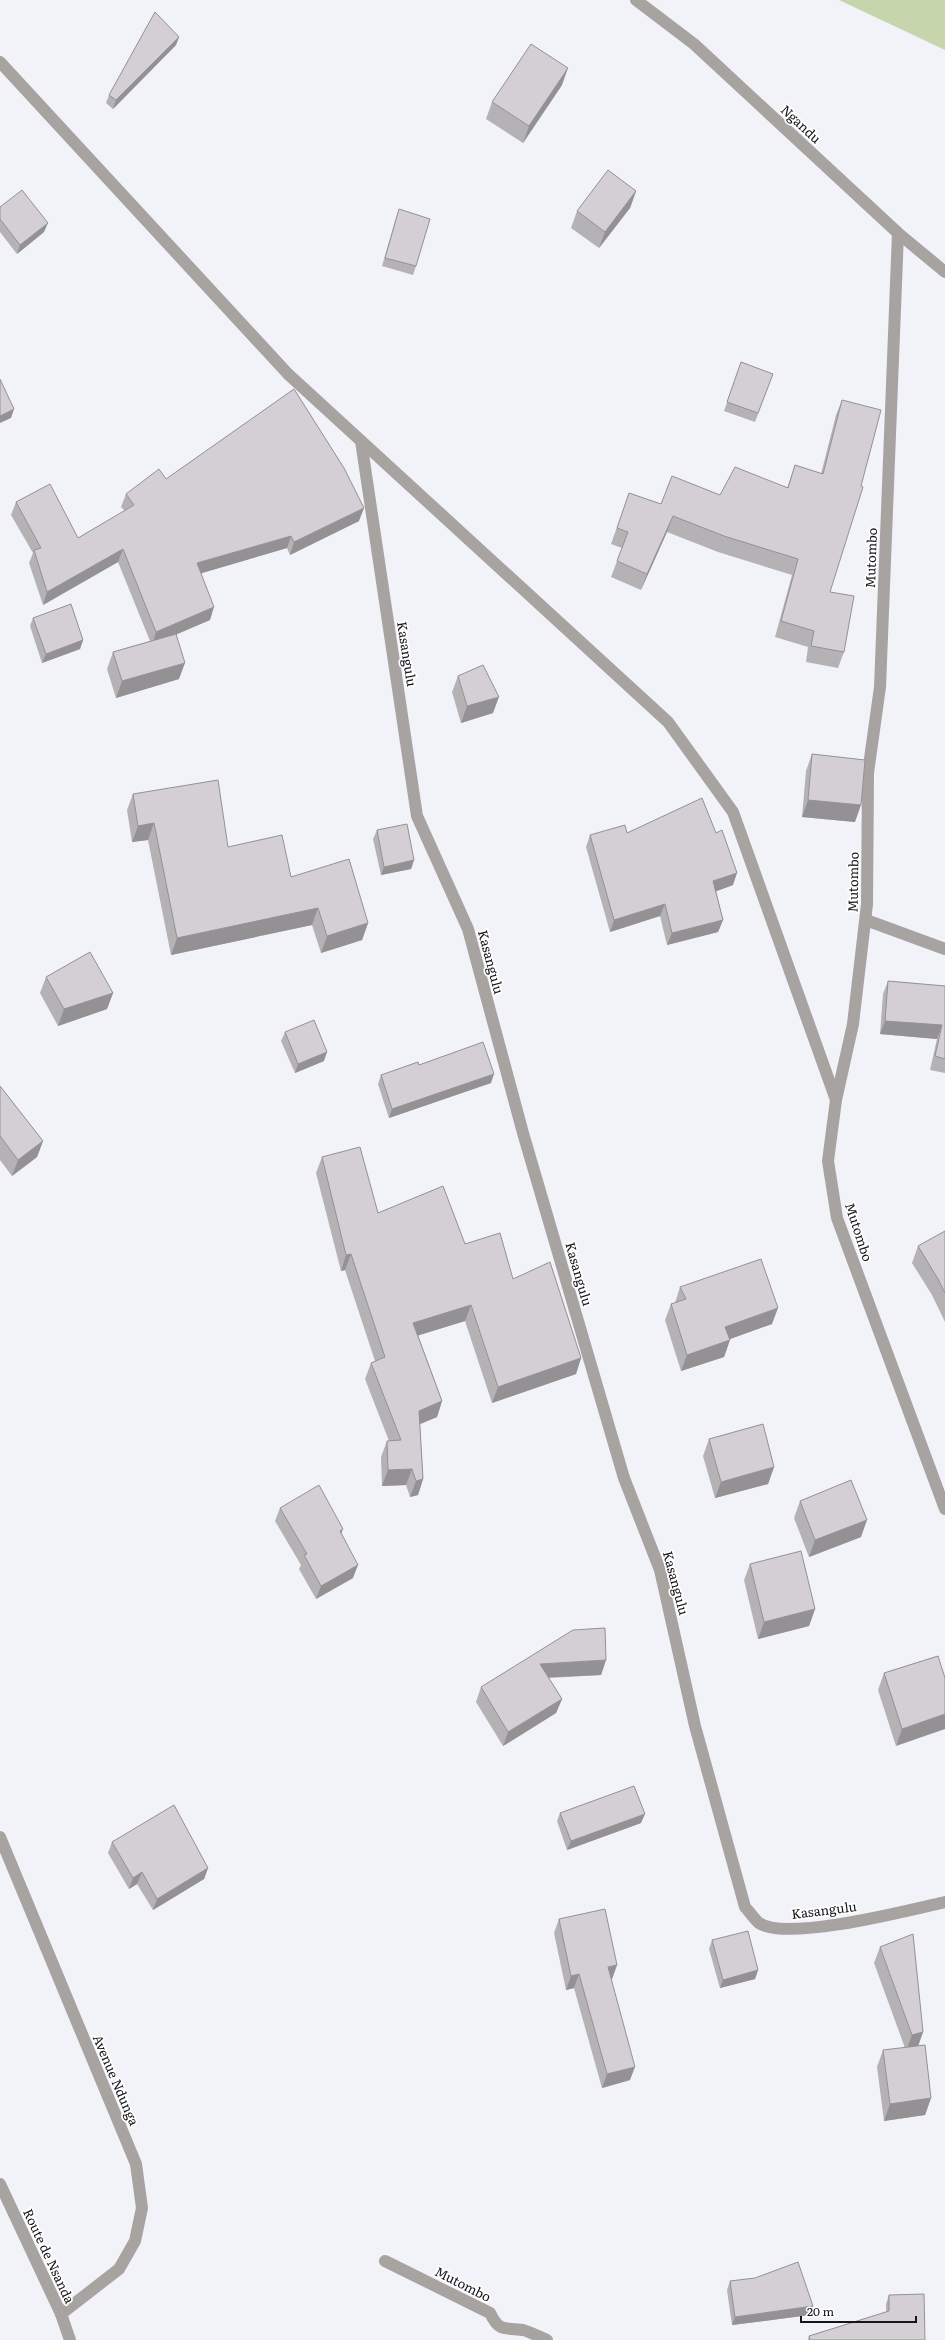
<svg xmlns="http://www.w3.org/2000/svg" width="945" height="2340" viewBox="0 0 945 2340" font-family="Literata,serif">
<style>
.green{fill:#c7d5ac}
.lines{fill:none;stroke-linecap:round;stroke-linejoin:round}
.minor{stroke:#a6a3a1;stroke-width:12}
.tertiary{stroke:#a6a3a1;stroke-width:12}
.wall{fill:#b5b2b6}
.shaded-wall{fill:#949194}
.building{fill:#d3cfd4;stroke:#949194}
.labels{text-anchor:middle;stroke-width:3.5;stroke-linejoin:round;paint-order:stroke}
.street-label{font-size:13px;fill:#151518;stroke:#fff}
</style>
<rect width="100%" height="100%" fill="#f2f2f9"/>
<polygon class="green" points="839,0 945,0 945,50"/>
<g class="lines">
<g class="minor">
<polyline points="636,0 694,44 898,233 945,272"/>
<polyline points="0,62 288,374 668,722 733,812 836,1100"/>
<polyline points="898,233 880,687 868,773 867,904 853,1024 836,1100 828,1161 837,1218 945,1509"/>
<path d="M 361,441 L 417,816 L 468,929 L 523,1133 L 624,1478 L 660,1570 L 695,1726 L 745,1907 C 749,1911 754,1919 759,1923 C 786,1942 910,1910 945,1902"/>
<polyline points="866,920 945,949"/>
<polyline points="0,1837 136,2164 142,2208 135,2241 119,2269 61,2314"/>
<path d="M 385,2261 L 490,2313 C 500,2333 504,2327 523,2330 C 531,2332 539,2337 547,2340"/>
</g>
<polyline class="tertiary" points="0,2184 61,2314 70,2340"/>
</g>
<g class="wall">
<polygon points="179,37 176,45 113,109 106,103 109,95"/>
<polygon points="562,85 523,143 486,119 492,102"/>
<polygon points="636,191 630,208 599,248 571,228 577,211"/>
<polygon points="0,207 44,232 17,254 0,232"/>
<polygon points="399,209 416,266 413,275 382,266 396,218"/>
<polygon points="741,362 773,374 755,422 724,411"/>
<polygon points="842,400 830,592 844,652 838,668 806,662 808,647 775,637 792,575 718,552 667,532 641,590 611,577 622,548 611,544 629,493 661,504 720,495 787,488 795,465 821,474 836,415"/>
<polygon points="166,479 359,521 290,555 287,548 201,573 210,620 176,634 179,679 116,698 107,669 113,652 150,641 118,562 43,605 29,563 33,553 11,515 16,502 78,538 125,511 121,507 126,494"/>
<polygon points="33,618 83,640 80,649 42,663 30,626"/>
<polygon points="458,676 493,713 461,723 452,692"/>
<polygon points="812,754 855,822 802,817 806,771"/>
<polygon points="133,794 228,847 368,923 362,940 321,953 312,925 171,955 148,840 132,842 127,810"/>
<polygon points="377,830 414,860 411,869 381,875 373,839"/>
<polygon points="627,833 733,885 716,891 723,920 718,932 667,945 660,916 610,932 586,847 590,835"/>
<polygon points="46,977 113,993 107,1009 58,1026 40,993"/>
<polygon points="888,981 945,986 945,1073 930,1070 937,1039 880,1034 883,994"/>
<polygon points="285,1032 324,1061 295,1073 281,1041"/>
<polygon points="419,1065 491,1083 389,1118 378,1084 381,1075"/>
<polygon points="0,1086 43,1141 37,1157 12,1176 0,1160"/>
<polygon points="322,1157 378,1213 465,1244 513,1279 581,1358 576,1374 492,1403 465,1321 418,1335 442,1401 437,1417 420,1424 423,1479 418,1495 410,1497 406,1485 382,1486 381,1457 387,1441 389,1441 365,1379 371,1363 375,1361 345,1270 341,1271 316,1173"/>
<polygon points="945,1231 945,1322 932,1295 912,1263 918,1246"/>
<polygon points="680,1287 772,1324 730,1339 724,1357 681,1371 665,1320 671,1304 675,1303"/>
<polygon points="709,1439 774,1467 768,1484 715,1498 703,1456"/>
<polygon points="800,1501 861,1537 809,1557 794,1518"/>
<polygon points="280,1508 341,1534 353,1578 316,1599 299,1569 301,1565 275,1521"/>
<polygon points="750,1564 815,1609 809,1626 758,1639 744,1580"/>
<polygon points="938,1656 896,1746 878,1690 884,1673"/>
<polygon points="606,1660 601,1675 549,1678 562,1699 556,1713 503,1746 476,1702 481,1687"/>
<polygon points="560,1813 641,1823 567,1850 557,1821"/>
<polygon points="112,1842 208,1868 204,1879 153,1910 137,1884 129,1889 108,1853"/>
<polygon points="559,1919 617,1965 612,1979 611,1979 630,2080 602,2088 574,1988 566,1990 554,1933"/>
<polygon points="712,1940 758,1970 755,1979 720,1988 709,1949"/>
<polygon points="880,1947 923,2032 918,2046 931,2098 925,2115 884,2121 877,2067 883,2050 905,2048 874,1963"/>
<polygon points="730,2281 810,2315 732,2325 727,2290"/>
<polygon points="889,2295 925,2340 808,2340 809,2336 886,2312 886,2304"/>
</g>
<g class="shaded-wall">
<polygon points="179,37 176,45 113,109 116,100"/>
<polygon points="568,68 562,85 523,143 529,126"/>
<polygon points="636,191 630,208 599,248 605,232"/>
<polygon points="48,223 44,232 17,254 20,245"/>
<polygon points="14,409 11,418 0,423 0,416"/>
<polygon points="364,508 359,521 290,555 294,542"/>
<polygon points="673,516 667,532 641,590 647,574"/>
<polygon points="291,536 287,548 192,576 197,563"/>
<polygon points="123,549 118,562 43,605 47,592"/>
<polygon points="214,607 210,620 152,645 156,632"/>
<polygon points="83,640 80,649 42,663 46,654"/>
<polygon points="185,663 179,679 116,698 122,681"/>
<polygon points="499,697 493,713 461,723 467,706"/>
<polygon points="808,800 861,805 855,822 802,817"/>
<polygon points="154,823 148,840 132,842 138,826"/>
<polygon points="414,860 411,869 381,875 384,867"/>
<polygon points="737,873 733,885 709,894 713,881"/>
<polygon points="665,904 660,916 610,932 614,920"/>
<polygon points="318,908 312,925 171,955 177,938"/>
<polygon points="723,920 718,932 667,945 672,933"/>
<polygon points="368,923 362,940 321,953 327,936"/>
<polygon points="113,993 107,1009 58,1026 64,1009"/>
<polygon points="885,1021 942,1025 937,1039 880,1034"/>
<polygon points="327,1052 324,1061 295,1073 298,1064"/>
<polygon points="494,1074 491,1083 389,1118 392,1109"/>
<polygon points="43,1141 37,1157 12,1176 18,1160"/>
<polygon points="351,1254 345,1270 341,1271 346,1255"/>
<polygon points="471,1305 465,1321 407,1339 413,1323"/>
<polygon points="778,1308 772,1324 719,1343 725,1327"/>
<polygon points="730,1340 724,1357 681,1371 687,1355"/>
<polygon points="581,1358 576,1374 492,1403 498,1387"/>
<polygon points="442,1401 437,1417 413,1427 419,1411"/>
<polygon points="774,1467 768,1484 715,1498 721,1482"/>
<polygon points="412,1469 406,1485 382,1486 388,1470"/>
<polygon points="423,1479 418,1495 410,1497 416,1481"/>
<polygon points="867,1520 861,1537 809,1557 815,1540"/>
<polygon points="343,1529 338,1542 340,1531"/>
<polygon points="358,1565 353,1578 316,1599 321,1586"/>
<polygon points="815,1609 809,1626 758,1639 764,1622"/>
<polygon points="606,1660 601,1675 534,1678 540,1664"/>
<polygon points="562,1699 556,1713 503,1746 508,1732"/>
<polygon points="945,1714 945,1729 896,1746 902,1729"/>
<polygon points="645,1814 641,1823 567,1850 571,1841"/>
<polygon points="208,1868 204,1879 153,1910 157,1899"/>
<polygon points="142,1872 137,1884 129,1889 133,1878"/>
<polygon points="617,1965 612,1979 603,1981 608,1967"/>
<polygon points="758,1970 755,1979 720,1988 723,1980"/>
<polygon points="579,1974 574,1988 566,1990 571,1976"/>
<polygon points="923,2032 917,2049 906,2051 912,2035"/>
<polygon points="635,2067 630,2080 602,2088 607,2074"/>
<polygon points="931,2098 925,2115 884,2121 890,2104"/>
<polygon points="813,2306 810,2315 732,2325 735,2317"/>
</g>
<g class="building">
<polygon points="155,12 179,37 116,100 109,95"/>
<polygon points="531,44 568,68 529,126 492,102"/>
<polygon points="608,170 636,191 605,232 577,211"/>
<polygon points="22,190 48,223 20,245 0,219 0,207"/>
<polygon points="399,209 430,219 416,266 385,258"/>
<polygon points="741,362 773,374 758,413 727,402"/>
<polygon points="0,379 14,409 0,416"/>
<polygon points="294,389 344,468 364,508 294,542 291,536 197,563 214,607 156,632 123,549 47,592 34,550 41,548 16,502 50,484 78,538 134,505 126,494 159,469 166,479"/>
<polygon points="842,400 881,410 861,486 863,487 830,592 854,596 844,652 811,646 814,631 781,621 798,559 724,536 673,516 647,574 617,561 628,532 617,528 629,493 661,504 672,476 720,495 735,467 788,488 795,465 823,474"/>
<polygon points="71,604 83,640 46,654 33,618"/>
<polygon points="176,634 185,663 122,681 113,652"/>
<polygon points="483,665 499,697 467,706 458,676"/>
<polygon points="812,754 865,760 861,805 808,800"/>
<polygon points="218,780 228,847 282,835 291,877 349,859 368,923 327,936 318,908 177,938 154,823 138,826 133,794"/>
<polygon points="702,798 716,833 722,830 737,873 713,881 723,920 672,933 665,904 614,920 590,835 625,825 627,833"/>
<polygon points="407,824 414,860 384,867 377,830"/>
<polygon points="90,952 113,993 64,1009 46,977"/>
<polygon points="888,981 945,986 945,1059 935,1056 942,1025 885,1021"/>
<polygon points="314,1020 327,1052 298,1064 285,1032"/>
<polygon points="483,1042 494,1074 392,1109 381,1075 418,1062 419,1065"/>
<polygon points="0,1086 43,1141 18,1160 0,1136"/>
<polygon points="360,1147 378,1213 443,1186 465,1244 500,1233 513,1279 550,1262 581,1358 498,1387 471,1305 413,1323 442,1401 419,1411 423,1479 416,1481 412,1469 388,1470 387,1441 401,1440 371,1363 385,1357 351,1254 346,1255 322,1157"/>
<polygon points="945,1231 945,1293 938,1279 918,1246"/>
<polygon points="761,1259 778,1308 725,1327 730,1340 687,1355 671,1304 686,1299 680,1287"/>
<polygon points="763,1424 774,1467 721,1482 709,1439"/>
<polygon points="851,1480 867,1520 815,1540 800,1501"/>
<polygon points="319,1485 343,1529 340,1531 358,1565 321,1586 304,1555 307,1554 280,1508"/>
<polygon points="801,1551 815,1609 764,1622 750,1564"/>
<polygon points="605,1628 606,1660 540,1664 562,1699 508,1732 481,1687 573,1630"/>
<polygon points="938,1656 945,1678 945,1714 902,1729 884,1673"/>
<polygon points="634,1786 645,1814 571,1841 560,1813"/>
<polygon points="174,1805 208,1868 157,1899 142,1872 133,1878 112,1842"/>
<polygon points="605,1909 617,1965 608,1967 635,2067 607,2074 579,1974 571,1976 559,1919"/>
<polygon points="748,1931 758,1970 723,1980 712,1940"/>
<polygon points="913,1934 923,2032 912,2035 880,1947"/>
<polygon points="925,2045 931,2098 890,2104 883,2050"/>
<polygon points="798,2262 813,2306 735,2317 730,2281 755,2278"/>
<polygon points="924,2294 925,2340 810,2340 809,2336 889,2311 889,2295"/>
</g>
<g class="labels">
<g class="street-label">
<text transform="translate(801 124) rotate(43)" y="5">Ngandu</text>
<text transform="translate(871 558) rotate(-88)" y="5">Mutombo</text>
<text transform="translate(407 654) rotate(81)" y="5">Kasangulu</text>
<text transform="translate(853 882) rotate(-89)" y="5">Mutombo</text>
<text transform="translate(491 962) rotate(75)" y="5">Kasangulu</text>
<text transform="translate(859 1232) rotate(72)" y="5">Mutombo</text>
<text transform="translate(579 1274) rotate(74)" y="5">Kasangulu</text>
<text transform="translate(676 1583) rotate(75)" y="5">Kasangulu</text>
<text transform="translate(824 1910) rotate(-7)" y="5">Kasangulu</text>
<text transform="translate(116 2080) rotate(67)" y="5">Avenue Ndunga</text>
<text transform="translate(49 2256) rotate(65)" y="5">Route de Nsanda</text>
<text transform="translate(463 2284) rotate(27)" y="5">Mutombo</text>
</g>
</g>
<path d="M801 2316v6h115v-6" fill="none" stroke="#151518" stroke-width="2"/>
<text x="807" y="2316" font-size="12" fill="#151518" stroke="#ffffff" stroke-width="3" paint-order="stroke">20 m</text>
</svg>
